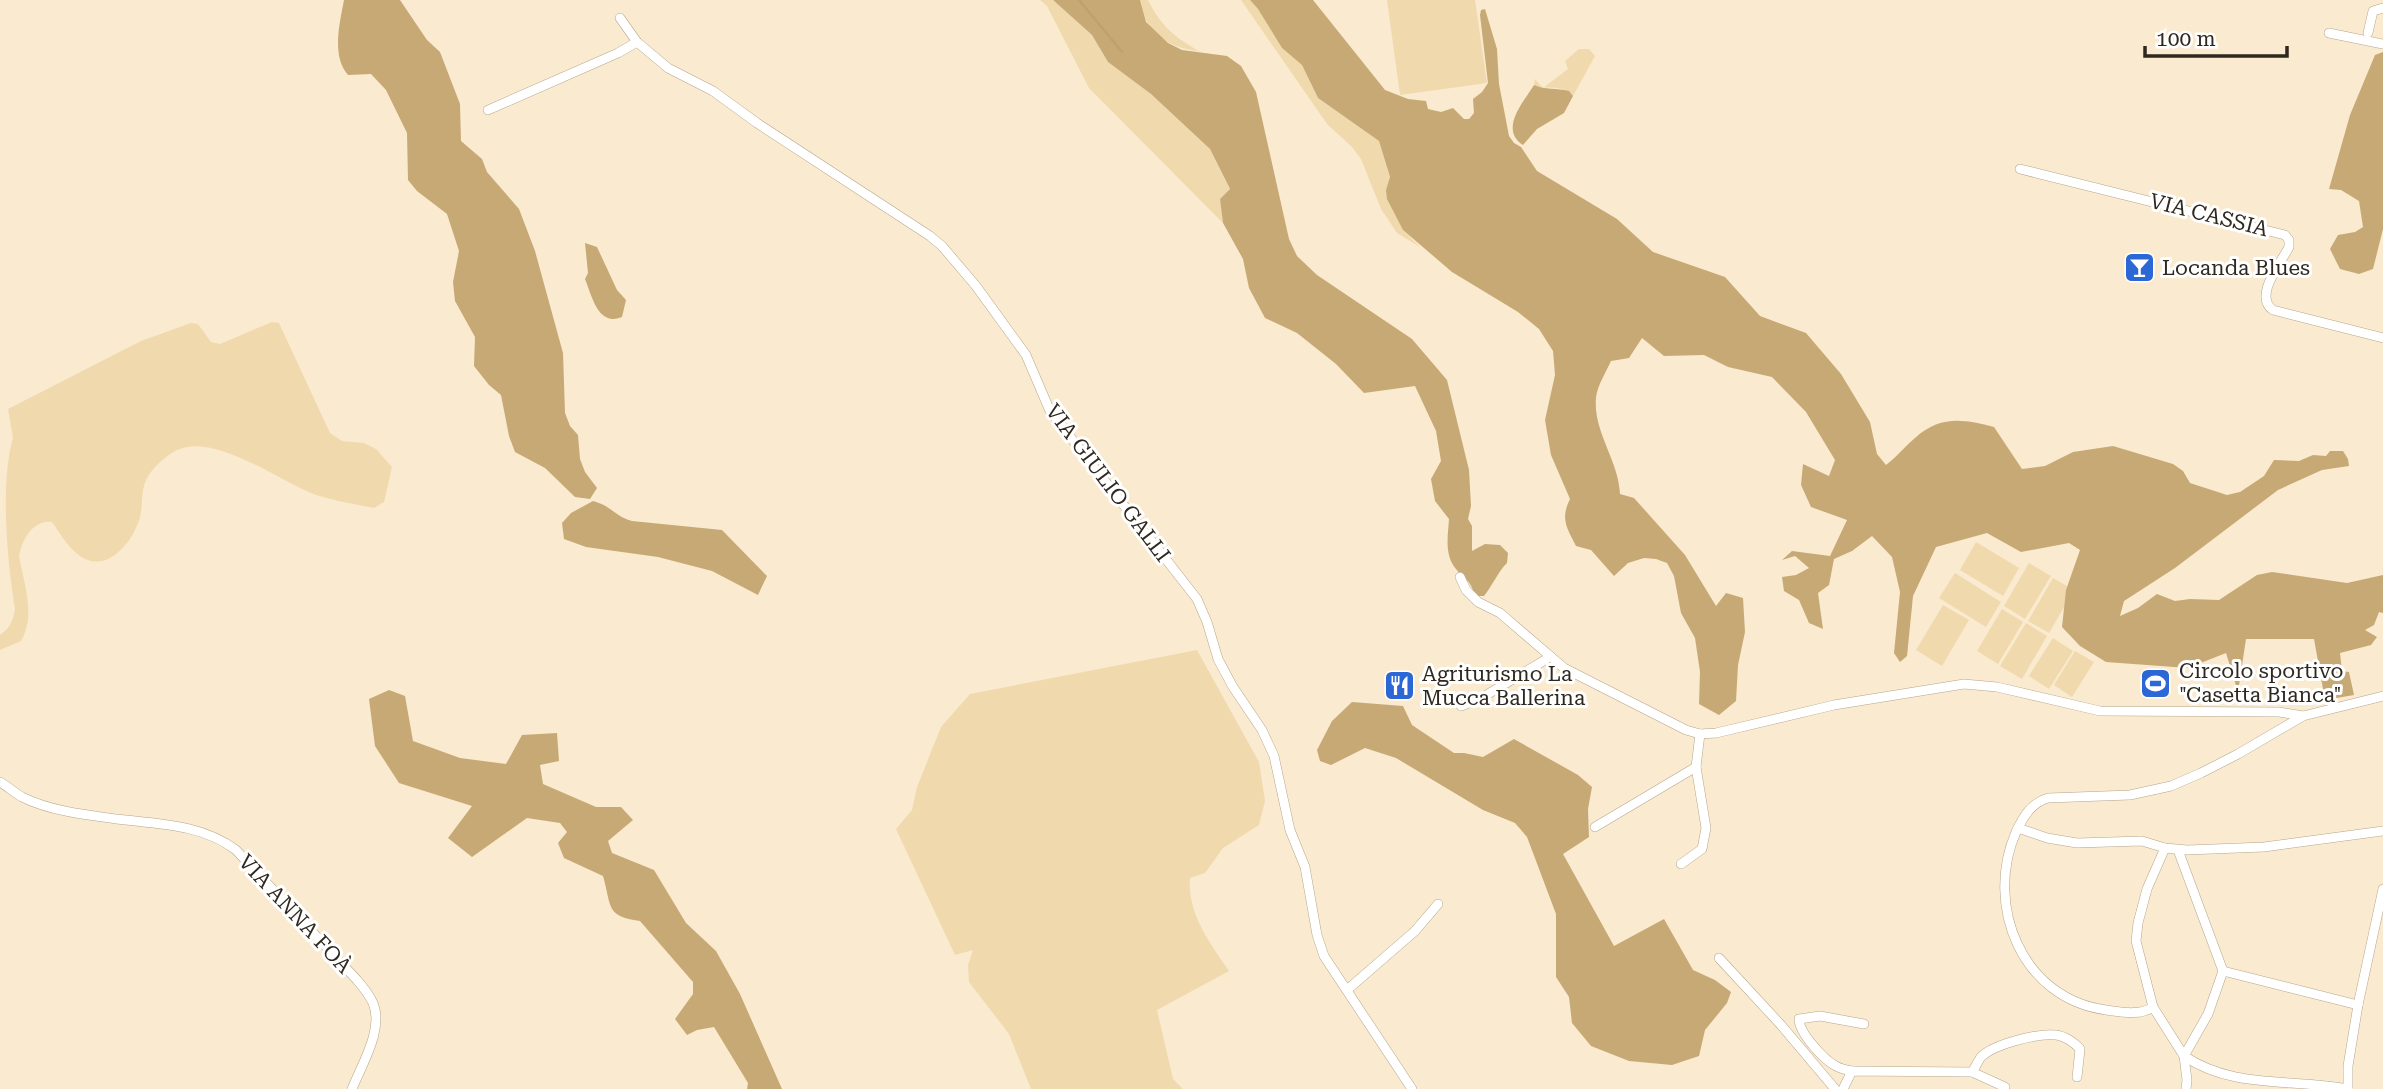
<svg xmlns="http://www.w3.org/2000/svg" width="2383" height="1089" viewBox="0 0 2383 1089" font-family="'Roboto Serif',serif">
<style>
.green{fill:#f1d9ae}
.forest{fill:#c7a975}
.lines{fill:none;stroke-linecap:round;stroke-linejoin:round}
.stream{stroke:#bfa16d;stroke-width:2.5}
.minor-casing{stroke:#b5a68c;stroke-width:10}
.minor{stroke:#fff;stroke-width:9}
.labels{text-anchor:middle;stroke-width:6;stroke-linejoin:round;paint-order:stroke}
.street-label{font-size:21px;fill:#2e281e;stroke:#fff}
.poi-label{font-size:21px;fill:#2e281e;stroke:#fff;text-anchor:start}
</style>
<rect width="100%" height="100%" fill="#faeacf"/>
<g class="green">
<polygon points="1040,0 1053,0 1092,35 1108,62 1151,94 1210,149 1230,190 1220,199 1223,223 1089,88 1047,6"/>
<path d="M 1140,0 L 1148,0 C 1161,26 1174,37 1199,51 C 1178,49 1158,41 1147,22 C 1143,16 1143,7 1140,0 Z"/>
<polygon points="1241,0 1250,0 1258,9 1282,48 1302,65 1318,98 1379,141 1390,178 1386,190 1403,230 1420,247 1397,233 1381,209 1361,159 1352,147 1327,124"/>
<polygon points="1387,0 1475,0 1487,83 1400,95"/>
<path d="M 1579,49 L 1589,49 L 1595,56 L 1573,96 C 1563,83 1547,91 1534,85 L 1535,79 L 1543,88 L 1568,69 L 1565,61 Z"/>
<path d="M 272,322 L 279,323 L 330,433 L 342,441 L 364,443 L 376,449 L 392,467 L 384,502 L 374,508 C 355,504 335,501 316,495 C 280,482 215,432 177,450 C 165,456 152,468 146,480 C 141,490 143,505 140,517 C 133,543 104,579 75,552 C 66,544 59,532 52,522 C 33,519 22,540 19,556 C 24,584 36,615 21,641 L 0,650 L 0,635 C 10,628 13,621 15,609 C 7,560 0,482 13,438 L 8,409 L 141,341 L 191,323 L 198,324 L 211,342 L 220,344 Z"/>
<polygon points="1976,542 2019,568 2003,596 1960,570"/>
<polygon points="2029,563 2051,576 2025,619 2004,606"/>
<polygon points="1955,573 2001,602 1986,627 1939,598"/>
<polygon points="2053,578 2074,590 2049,633 2028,621"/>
<polygon points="1943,605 1969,620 1942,666 1916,650"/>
<polygon points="2002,609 2023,622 1998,664 1977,651"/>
<polygon points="2026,623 2047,636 2022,679 2000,666"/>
<polygon points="2053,638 2073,651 2049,689 2029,676"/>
<path d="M 1197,650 L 1259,762 L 1265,801 L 1259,825 L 1223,848 L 1205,873 L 1190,878 C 1187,913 1210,943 1229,971 L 1157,1010 L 1173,1079 L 1183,1089 L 1031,1089 L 1009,1034 L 969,982 L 968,965 L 973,950 L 955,955 L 896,829 L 912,810 L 917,787 L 941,727 L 970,694 Z"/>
<polygon points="2075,651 2094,662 2072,697 2054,685"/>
</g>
<g class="forest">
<path d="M 344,0 L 400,0 L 427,40 L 440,52 L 460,104 L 461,141 L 482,159 L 487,172 L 519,209 L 535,251 L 563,353 L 565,413 L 570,426 L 578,435 L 580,459 L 585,472 L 597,488 L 590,499 L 575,497 L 545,468 L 515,452 L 509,436 L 501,395 L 489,385 L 474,366 L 475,337 L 455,301 L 453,282 L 459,251 L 447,214 L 417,191 L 408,180 L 407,133 L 386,90 L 371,74 L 348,75 C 331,56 340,22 344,0 Z"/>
<path d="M 1053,0 L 1140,0 L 1146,22 L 1168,43 L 1182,50 L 1227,56 L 1241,66 L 1256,92 L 1289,239 L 1297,256 L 1317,275 L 1412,339 L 1447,380 L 1469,470 L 1471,506 L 1468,519 L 1472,526 L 1472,551 L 1485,544 L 1500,545 L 1508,553 L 1507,563 C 1497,573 1493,585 1484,596 L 1475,596 C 1470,578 1465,581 1456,569 C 1444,555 1448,536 1449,519 L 1435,501 L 1431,479 L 1441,461 L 1436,431 L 1415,386 L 1364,393 L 1336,364 L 1297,333 L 1265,318 L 1249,288 L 1243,259 L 1223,223 L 1220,199 L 1230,189 L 1210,149 L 1151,94 L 1108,62 L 1092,35 Z"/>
<path d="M 1250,0 L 1313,0 L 1385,90 L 1408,99 L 1426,101 L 1428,109 L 1441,112 L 1453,108 L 1464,119 L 1469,119 L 1474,113 L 1473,99 L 1482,92 L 1488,83 L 1480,15 L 1481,10 L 1485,9 L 1497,49 L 1499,84 L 1509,136 L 1514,143 L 1521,147 L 1537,171 L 1617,219 L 1653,252 L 1725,277 L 1760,316 L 1806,333 L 1841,374 L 1870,422 L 1877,454 L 1886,465 C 1897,457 1905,446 1915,438 C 1940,415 1964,419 1994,427 L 2022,469 L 2045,466 L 2073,452 L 2113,446 L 2173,464 L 2183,471 L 2190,483 L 2227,495 L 2240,492 L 2264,476 L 2274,460 L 2299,461 L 2313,455 L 2326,456 L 2330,451 L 2343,451 L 2348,459 L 2349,466 L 2322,470 L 2278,490 L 2175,568 L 2124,601 L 2120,616 L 2138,608 L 2157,594 L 2175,601 L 2190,599 L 2219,600 L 2257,575 L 2272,572 L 2347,583 L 2383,575 L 2383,613 L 2379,612 L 2374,625 L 2365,630 L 2377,637 L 2371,645 L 2340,653 L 2342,671 L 2349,672 L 2354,695 L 2325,700 L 2314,639 L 2246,639 L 2238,692 L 2226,653 L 2188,668 L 2106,662 L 2080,646 L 2062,627 L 2066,590 L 2080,550 L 2069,543 L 2021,552 L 1987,533 L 1936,547 L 1913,596 L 1907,656 L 1900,662 L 1894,653 L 1900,592 L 1892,557 L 1872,536 L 1852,551 L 1834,559 L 1829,585 L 1818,593 L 1823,629 L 1809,623 L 1799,600 L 1784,591 L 1782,577 L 1796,575 L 1809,568 L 1795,556 L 1782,560 L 1792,551 L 1830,556 L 1847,520 L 1811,507 L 1801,485 L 1803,464 L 1829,476 L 1835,460 L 1806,412 L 1772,377 L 1728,367 L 1704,355 L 1664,356 L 1642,338 L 1629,358 L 1611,361 C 1606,372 1597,386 1596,398 C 1593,432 1619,461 1620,494 L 1634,498 L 1685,555 L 1716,606 L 1726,593 L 1743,598 L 1745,632 L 1738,665 L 1736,701 L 1719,715 L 1699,704 L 1700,672 L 1695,638 L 1681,613 L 1674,576 L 1667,563 L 1656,559 L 1644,558 L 1628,563 L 1614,576 L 1591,550 L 1576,546 C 1567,528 1560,519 1570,499 L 1551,455 L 1545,420 L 1555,375 L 1553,351 L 1539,329 L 1518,312 L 1452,272 L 1403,230 L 1387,199 L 1386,190 L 1390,177 L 1379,141 L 1318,98 L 1302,65 L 1282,48 L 1258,9 Z"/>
<polygon points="2383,52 2383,229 2373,269 2359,274 2340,269 2330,249 2338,235 2355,232 2363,227 2359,201 2341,190 2329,189 2350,115 2375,55"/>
<path d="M 1534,85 C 1545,90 1557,88 1569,91 L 1573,96 L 1564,113 L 1537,129 L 1523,145 C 1499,129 1523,103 1534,85 Z"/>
<path d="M 585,243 L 597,247 L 617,290 L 626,300 L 622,317 C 598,327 592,296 585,279 L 588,273 Z"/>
<path d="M 593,501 C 612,506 614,516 632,521 L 722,530 L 767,576 L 758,595 L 712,571 L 658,557 L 586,547 L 564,539 L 562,523 L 571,513 Z"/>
<path d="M 389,690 L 405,696 L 413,741 L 460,758 L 506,764 L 522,735 L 557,733 L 559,761 L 540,765 L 543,784 L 596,807 L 621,807 L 633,820 L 608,841 L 612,853 L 654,870 L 686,923 L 716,951 L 740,994 L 782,1089 L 747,1089 L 748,1083 L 714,1027 L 697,1030 L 687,1035 L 675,1019 L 693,994 L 693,982 L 640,921 C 605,916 612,907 603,876 L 564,858 L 558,843 L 567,832 L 560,823 L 527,818 L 472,857 L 448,838 L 472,806 L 399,783 L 375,746 L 369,699 Z"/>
<polygon points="1352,702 1403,706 1412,725 1454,753 1464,753 1483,757 1514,739 1578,775 1592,787 1588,809 1589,837 1563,854 1614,946 1664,919 1693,970 1715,980 1731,992 1727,1003 1705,1030 1699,1056 1672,1065 1629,1061 1591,1046 1572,1023 1569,997 1556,977 1556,914 1527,837 1515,823 1483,810 1396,758 1365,748 1331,765 1320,761 1317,750 1332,721"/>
</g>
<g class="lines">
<polyline class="stream" points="1079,0 1122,52"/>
<defs>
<g id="minor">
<polyline points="620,18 637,42 668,68 713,91 757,123 930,236 942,246 976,286 1026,355 1050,411 1197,599 1207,622 1218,659 1233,687 1262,730 1274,756 1290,830 1305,867 1317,935 1324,956 1412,1089"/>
<polyline points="2329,33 2383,44"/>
<polyline points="2368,33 2373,11 2383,8"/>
<polyline points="488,110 618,53 637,42"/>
<path d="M 2020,169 L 2285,235 L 2289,240 L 2289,247 C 2281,263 2253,296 2273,310 L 2383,338"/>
<polyline points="1460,577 1466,590 1478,602 1500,613 1564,668 1686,730 1700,734 1716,733 1834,705 1964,684 1997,687 2100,711 2279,712 2303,716"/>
<polyline points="1461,706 1483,697 1550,657"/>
<path d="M 0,782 C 7,786 15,793 22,797 C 50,811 86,815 117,819 C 158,824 202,824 236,850 L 357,980 C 363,987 369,994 373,1003 C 384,1029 362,1064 352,1089"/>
<polyline points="1595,827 1696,767"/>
<polyline points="2018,828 2047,838 2077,843 2142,841 2165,848 2187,850 2264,847 2383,831"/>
<polyline points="2165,848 2147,889 2138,923 2136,941 2153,1007 2184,1056 2187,1080 2186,1089"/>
<polyline points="2178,850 2223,971 2208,1014 2184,1056"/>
<polyline points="1681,864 1702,849 1706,828 1696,767 1700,734"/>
<polyline points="1719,958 1781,1025 1835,1089"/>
<polyline points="2223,971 2358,1005"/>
<polyline points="1347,990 1415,931 1438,904"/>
<path d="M 2153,1007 C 2140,1016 2121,1012 2106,1010 C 2022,999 1984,905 2016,832 C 2023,817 2031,803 2048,798 L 2130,795 L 2171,786 L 2201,773 L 2238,754 L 2303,716 L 2383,696"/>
<path d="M 2184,1056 C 2233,1089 2288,1078 2348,1089"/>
<path d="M 1852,1071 C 1847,1070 1841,1069 1836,1066 C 1824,1060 1799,1033 1799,1019 L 1820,1016 L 1864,1024"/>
<polyline points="1972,1072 2005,1087"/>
<path d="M 1843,1089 L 1852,1071 L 1972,1072 C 1975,1068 1978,1061 1981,1057 C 1994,1044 2038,1033 2056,1035 C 2065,1036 2075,1043 2080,1049 L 2077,1077"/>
<polyline points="2348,1089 2348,1066 2358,1005 2383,889"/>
</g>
</defs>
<use href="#minor" class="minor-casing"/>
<use href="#minor" class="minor"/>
</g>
<defs>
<symbol id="bar-square" viewBox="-11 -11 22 22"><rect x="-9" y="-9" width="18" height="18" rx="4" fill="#2b68d6" stroke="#fff"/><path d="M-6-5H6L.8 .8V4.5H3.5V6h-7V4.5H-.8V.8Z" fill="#fff"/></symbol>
<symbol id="stadium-square" viewBox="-11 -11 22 22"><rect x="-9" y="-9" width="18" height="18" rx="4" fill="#2b68d6" stroke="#fff"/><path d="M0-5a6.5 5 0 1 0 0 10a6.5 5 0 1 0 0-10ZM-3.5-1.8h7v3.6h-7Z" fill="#fff"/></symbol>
<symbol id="restaurant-square" viewBox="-11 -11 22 22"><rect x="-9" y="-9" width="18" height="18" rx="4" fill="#2b68d6" stroke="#fff"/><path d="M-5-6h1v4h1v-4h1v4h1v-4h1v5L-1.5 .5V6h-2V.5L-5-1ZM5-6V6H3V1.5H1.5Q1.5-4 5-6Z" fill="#fff"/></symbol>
</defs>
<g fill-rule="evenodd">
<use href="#bar-square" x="2122" y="250" width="35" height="35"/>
<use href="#stadium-square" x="2138" y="666" width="35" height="35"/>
<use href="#restaurant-square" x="1382" y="668" width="35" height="35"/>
</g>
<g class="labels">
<g class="street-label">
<text transform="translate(2209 215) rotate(14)" y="7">VIA CASSIA</text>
<text transform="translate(1108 483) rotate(53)" y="7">VIA GIULIO GALLI</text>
<text transform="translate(295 914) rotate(47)" y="7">VIA ANNA FOÀ</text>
</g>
<g class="poi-label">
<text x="2162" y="275">Locanda Blues</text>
<text x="2179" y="678">Circolo sportivo<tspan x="2179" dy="24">"Casetta Bianca"</tspan></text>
<text x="1422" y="681">Agriturismo La<tspan x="1422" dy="24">Mucca Ballerina</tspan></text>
</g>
</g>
<path d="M2145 46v10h142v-10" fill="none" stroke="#2e281e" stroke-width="3.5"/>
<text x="2156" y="46" font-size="21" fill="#2e281e" stroke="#ffffff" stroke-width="5" paint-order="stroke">100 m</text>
</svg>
